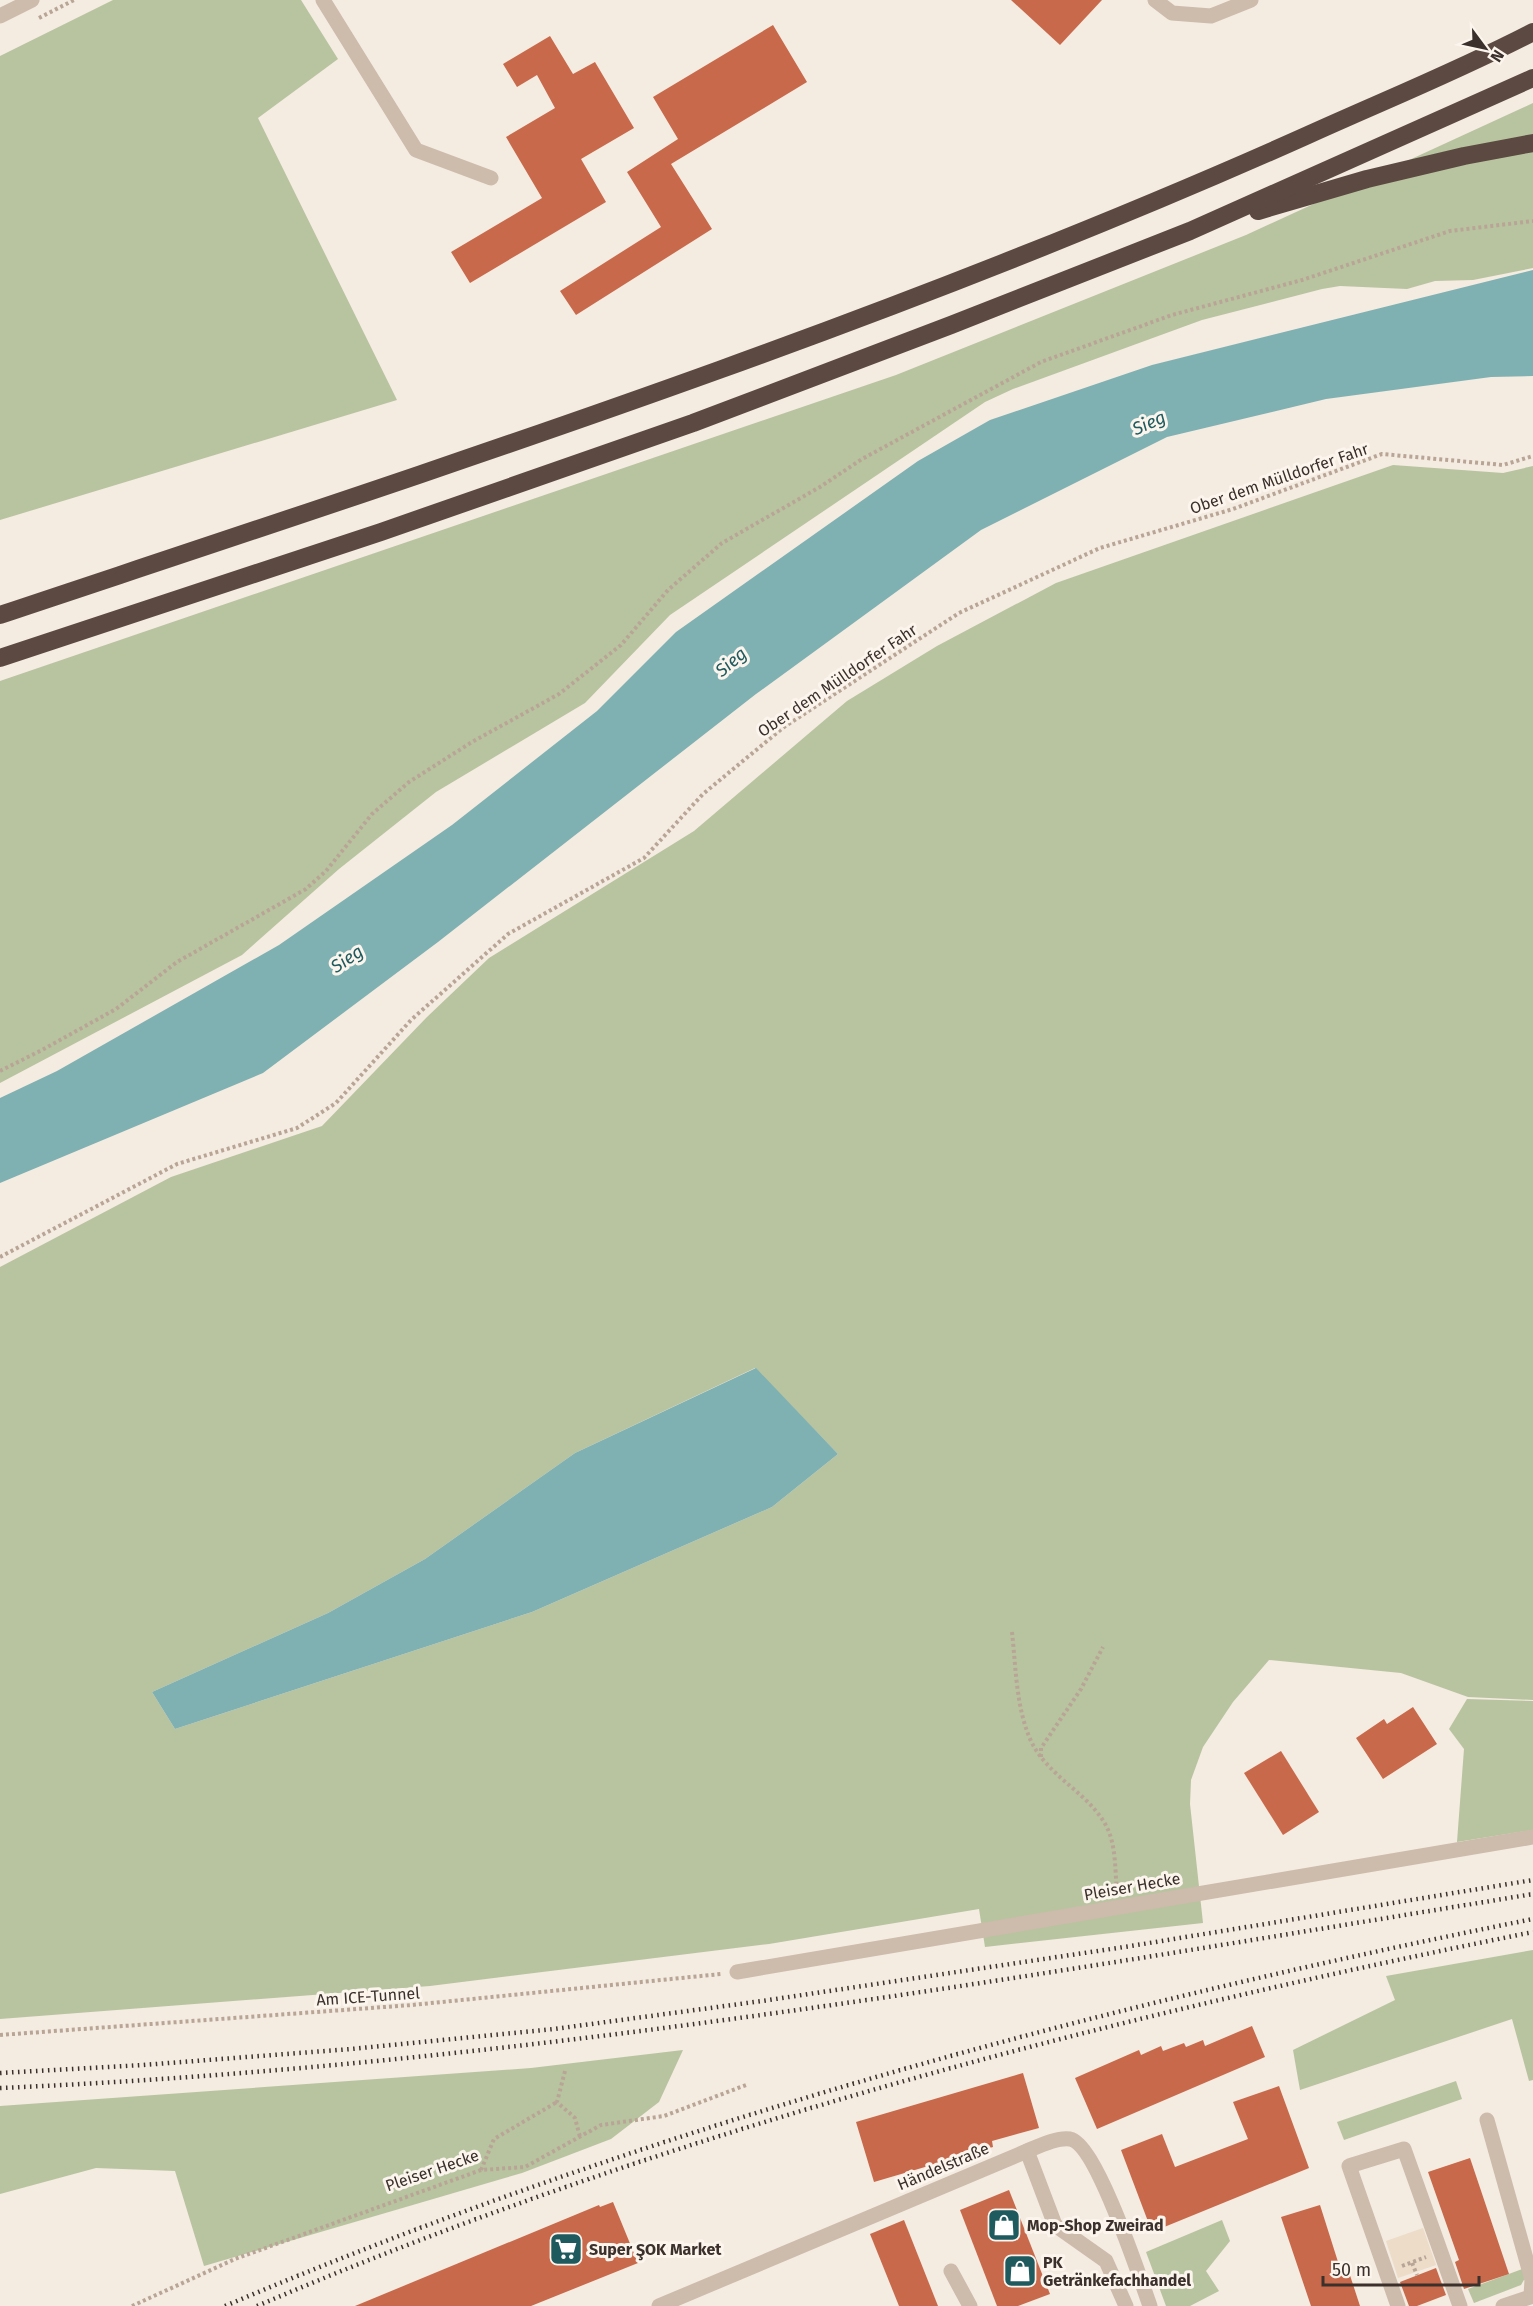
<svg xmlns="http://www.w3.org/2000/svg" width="1533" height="2306" viewBox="0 0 1533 2306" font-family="'Fira Sans',sans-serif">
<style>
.green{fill:#b8c4a0;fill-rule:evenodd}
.plaza{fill:#ecdcc8}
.water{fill:#7fb0b2}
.building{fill:#c8694b}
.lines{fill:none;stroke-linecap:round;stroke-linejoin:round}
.path{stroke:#b9a596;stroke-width:4;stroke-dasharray:3 3;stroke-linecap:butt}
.minor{stroke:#cdbbac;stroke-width:15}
.highway{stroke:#5c4a42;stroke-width:18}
.rail{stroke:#3b302b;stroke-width:4.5;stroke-dasharray:1.5 4.5;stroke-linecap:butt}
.labels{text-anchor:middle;stroke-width:6;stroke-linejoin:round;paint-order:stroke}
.street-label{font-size:16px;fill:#3b302b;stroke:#fbf5ee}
.poi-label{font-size:16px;font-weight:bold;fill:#3b302b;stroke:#fbf5ee;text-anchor:start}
.water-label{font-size:18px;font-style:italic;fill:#1f5a5e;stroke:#fbf5ee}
</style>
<rect width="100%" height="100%" fill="#f4ebe1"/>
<g class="green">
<polygon points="113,0 301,0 338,59 258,118 397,400 0,520 0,56"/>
<polygon points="1533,103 1533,268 1473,280 1435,281 1407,289 1340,286 1322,289 1202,320 1013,389 985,402 670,615 585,703 436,792 339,869 242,955 0,1083 0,681 896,375 1246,235"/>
<path d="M 1393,465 L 1503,473 L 1533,466 L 1533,1700 L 1468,1697 L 1401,1673 L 1269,1660 L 1233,1702 L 1203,1747 L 1191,1780 L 1190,1804 L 1203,1923 L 985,1947 L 979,1909 L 769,1944 L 430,1986 L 0,2019 L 0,1267 L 171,1177 L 322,1126 L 427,1017 L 489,958 L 694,831 L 847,701 L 937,646 L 1056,583 ZM 755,1368 L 838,1454 L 772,1507 L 532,1612 L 175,1729 L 152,1692 L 328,1613 L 425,1559 L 575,1453 Z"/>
<polygon points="1467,1699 1533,1701 1533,1830 1457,1842 1464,1749 1449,1729"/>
<polygon points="1533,1950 1533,2080 1529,2081 1512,2019 1300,2090 1293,2050 1395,2000 1386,1976"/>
<polygon points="683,2050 659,2102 611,2139 522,2173 204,2266 175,2171 96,2168 0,2194 0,2106 531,2068"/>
<polygon points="1456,2081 1462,2099 1344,2140 1337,2122"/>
<polygon points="1222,2220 1230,2241 1206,2271 1219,2291 1190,2306 1166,2306 1146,2252"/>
<polygon points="1525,2268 1525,2278 1521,2285 1474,2303 1468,2289"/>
</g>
<polygon class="plaza" points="1423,2228 1436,2265 1398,2278 1386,2241"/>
<g class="water">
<polygon points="1533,270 1533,376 1491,377 1326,399 1167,437 981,530 756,694 438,942 263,1073 0,1183 0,1098 57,1071 279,945 452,825 597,711 676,632 918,461 990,420 1152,365"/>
<polygon points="756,1368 838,1454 772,1507 532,1612 175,1729 152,1692 328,1613 425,1559 575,1453"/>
</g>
<g class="building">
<polygon points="1011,0 1102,0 1060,45"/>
<polygon points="773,25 807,82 671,164 712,229 576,315 560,291 661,227 627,172 678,139 653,97"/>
<polygon points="550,36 573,74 595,62 634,128 581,159 606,202 470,283 451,252 542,198 506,137 555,108 537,75 517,87 503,64"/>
<polygon points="1413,1707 1437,1744 1383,1779 1356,1738 1384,1719 1387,1724"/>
<polygon points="1281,1751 1319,1812 1283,1835 1244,1773"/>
<polygon points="1252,2026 1265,2057 1097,2129 1075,2078 1139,2050 1141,2055 1161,2046 1163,2051 1184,2043 1186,2047 1203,2040 1205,2046"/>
<polygon points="1023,2073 1039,2128 992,2141 993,2147 874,2182 856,2122"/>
<polygon points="1279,2086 1309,2168 1152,2232 1121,2150 1162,2134 1175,2167 1248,2139 1233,2102"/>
<polygon points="1470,2158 1509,2274 1464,2289 1455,2262 1459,2260 1428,2172"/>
<polygon points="1009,2190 1050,2294 1018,2306 997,2306 960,2210"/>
<polygon points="613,2202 638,2263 531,2306 355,2306 599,2205 600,2207"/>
<polygon points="1320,2205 1339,2265 1346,2263 1360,2306 1311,2306 1281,2217"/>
<polygon points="904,2220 938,2306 899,2306 870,2234"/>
<polygon points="1436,2268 1446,2295 1417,2306 1409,2306 1400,2282"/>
</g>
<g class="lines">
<g class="path">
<polyline points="39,18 74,0"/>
<polyline points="0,1071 42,1050 116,1009 177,962 306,889 326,871 372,814 409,782 472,742 559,694 621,645 668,590 722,543 820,487 862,459 1041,362 1172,315 1302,280 1450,231 1533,221"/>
<polyline points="0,1257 177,1164 297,1128 336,1103 411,1020 508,934 644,858 703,794 784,727 959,613 1100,548 1233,509 1382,454 1503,465 1533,456"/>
<path d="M 1012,1632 C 1016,1668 1016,1708 1031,1741 C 1049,1779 1094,1795 1109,1832 C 1116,1850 1115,1872 1117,1891"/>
<polyline points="1041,1757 1041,1748 1081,1689 1103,1647"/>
<polyline points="0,2035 412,2005 721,1974"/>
<polyline points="565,2071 557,2102 575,2118 580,2137"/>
<polyline points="481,2170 494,2139 557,2102"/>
<polyline points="1412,2263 1417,2275"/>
<polyline points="1402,2266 1426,2257"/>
<polyline points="132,2306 235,2259 481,2170 525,2167 601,2125 664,2116 746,2085"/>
</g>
<g class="minor">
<polyline points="323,0 416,150 491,178"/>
<polyline points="1155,0 1172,13 1211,16 1251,0"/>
<polyline points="0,16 32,0"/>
<polyline points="737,1972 1533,1837"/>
<polyline points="1487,2120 1532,2280 1531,2296"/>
<polyline points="1027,2151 1055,2225 1106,2261 1126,2306"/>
<polyline points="951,2271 970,2306"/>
<path d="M 659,2306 L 1027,2151 C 1039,2146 1057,2137 1070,2139 C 1096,2144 1140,2278 1150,2306"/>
<polyline points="1398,2306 1349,2166 1404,2149 1460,2306"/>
<polyline points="1503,2306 1533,2296"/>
</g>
<g class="highway">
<polyline points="1258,211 1367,179 1464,156 1533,143"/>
<path d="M 0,615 C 440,468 884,325 1308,135 C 1383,101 1460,70 1533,32"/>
<polyline points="0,658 381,532 693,423 951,325 1190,231 1533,78"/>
</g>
<g class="rail">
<polyline points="0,2073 143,2065 351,2049 554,2029 762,2001 1131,1946 1533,1880"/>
<path d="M 0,2088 C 515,2066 1025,1977 1533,1894"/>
<path d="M 225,2306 C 645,2128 1086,2008 1533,1919"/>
<path d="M 257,2306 C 665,2132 1099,2019 1533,1932"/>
</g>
</g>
<defs>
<symbol id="shop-square" viewBox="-11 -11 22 22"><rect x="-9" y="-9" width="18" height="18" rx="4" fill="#1f5a5e" stroke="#fbf5ee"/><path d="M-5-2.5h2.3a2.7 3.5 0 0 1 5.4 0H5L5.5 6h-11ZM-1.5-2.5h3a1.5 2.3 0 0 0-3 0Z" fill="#fff"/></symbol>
<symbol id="supermarket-square" viewBox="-11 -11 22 22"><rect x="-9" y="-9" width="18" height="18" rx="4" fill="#1f5a5e" stroke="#fbf5ee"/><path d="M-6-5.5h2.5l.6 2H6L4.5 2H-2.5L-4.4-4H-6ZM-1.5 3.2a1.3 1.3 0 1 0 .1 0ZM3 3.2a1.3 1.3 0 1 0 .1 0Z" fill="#fff"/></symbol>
</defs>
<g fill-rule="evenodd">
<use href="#shop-square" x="985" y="2206" width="38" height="38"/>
<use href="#supermarket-square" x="547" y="2230" width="38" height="38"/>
<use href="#shop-square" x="1001" y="2252" width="38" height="38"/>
</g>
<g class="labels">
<g class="street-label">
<text transform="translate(1279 478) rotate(-19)" y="6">Ober dem Mülldorfer Fahr</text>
<text transform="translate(837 680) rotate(-34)" y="6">Ober dem Mülldorfer Fahr</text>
<text transform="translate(1132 1886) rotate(-10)" y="6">Pleiser Hecke</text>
<text transform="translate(368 1996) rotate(-4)" y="6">Am ICE-Tunnel</text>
<text transform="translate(943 2166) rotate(-23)" y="6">Händelstraße</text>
<text transform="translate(432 2170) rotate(-19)" y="6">Pleiser Hecke</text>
</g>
<g class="poi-label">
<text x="1027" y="2231">Mop-Shop Zweirad</text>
<text x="589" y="2255">Super ŞOK Market</text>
<text x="1043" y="2268">PK<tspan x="1043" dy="18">Getränkefachhandel</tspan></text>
</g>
<g class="water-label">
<text transform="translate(1149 423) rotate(-24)" y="6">Sieg</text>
<text transform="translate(731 662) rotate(-40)" y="6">Sieg</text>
<text transform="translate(347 959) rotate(-34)" y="6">Sieg</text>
</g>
</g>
<g transform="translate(1485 48) rotate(123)" stroke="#fbf5ee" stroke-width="4.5" paint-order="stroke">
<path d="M0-4.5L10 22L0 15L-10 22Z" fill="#3b302b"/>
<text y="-9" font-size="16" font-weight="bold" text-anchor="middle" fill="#3b302b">N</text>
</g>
<path d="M1323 2276v9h156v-9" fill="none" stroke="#3b302b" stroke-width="3"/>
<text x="1332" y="2276" font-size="18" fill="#3b302b" stroke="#fbf5ee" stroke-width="4.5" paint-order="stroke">50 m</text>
</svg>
